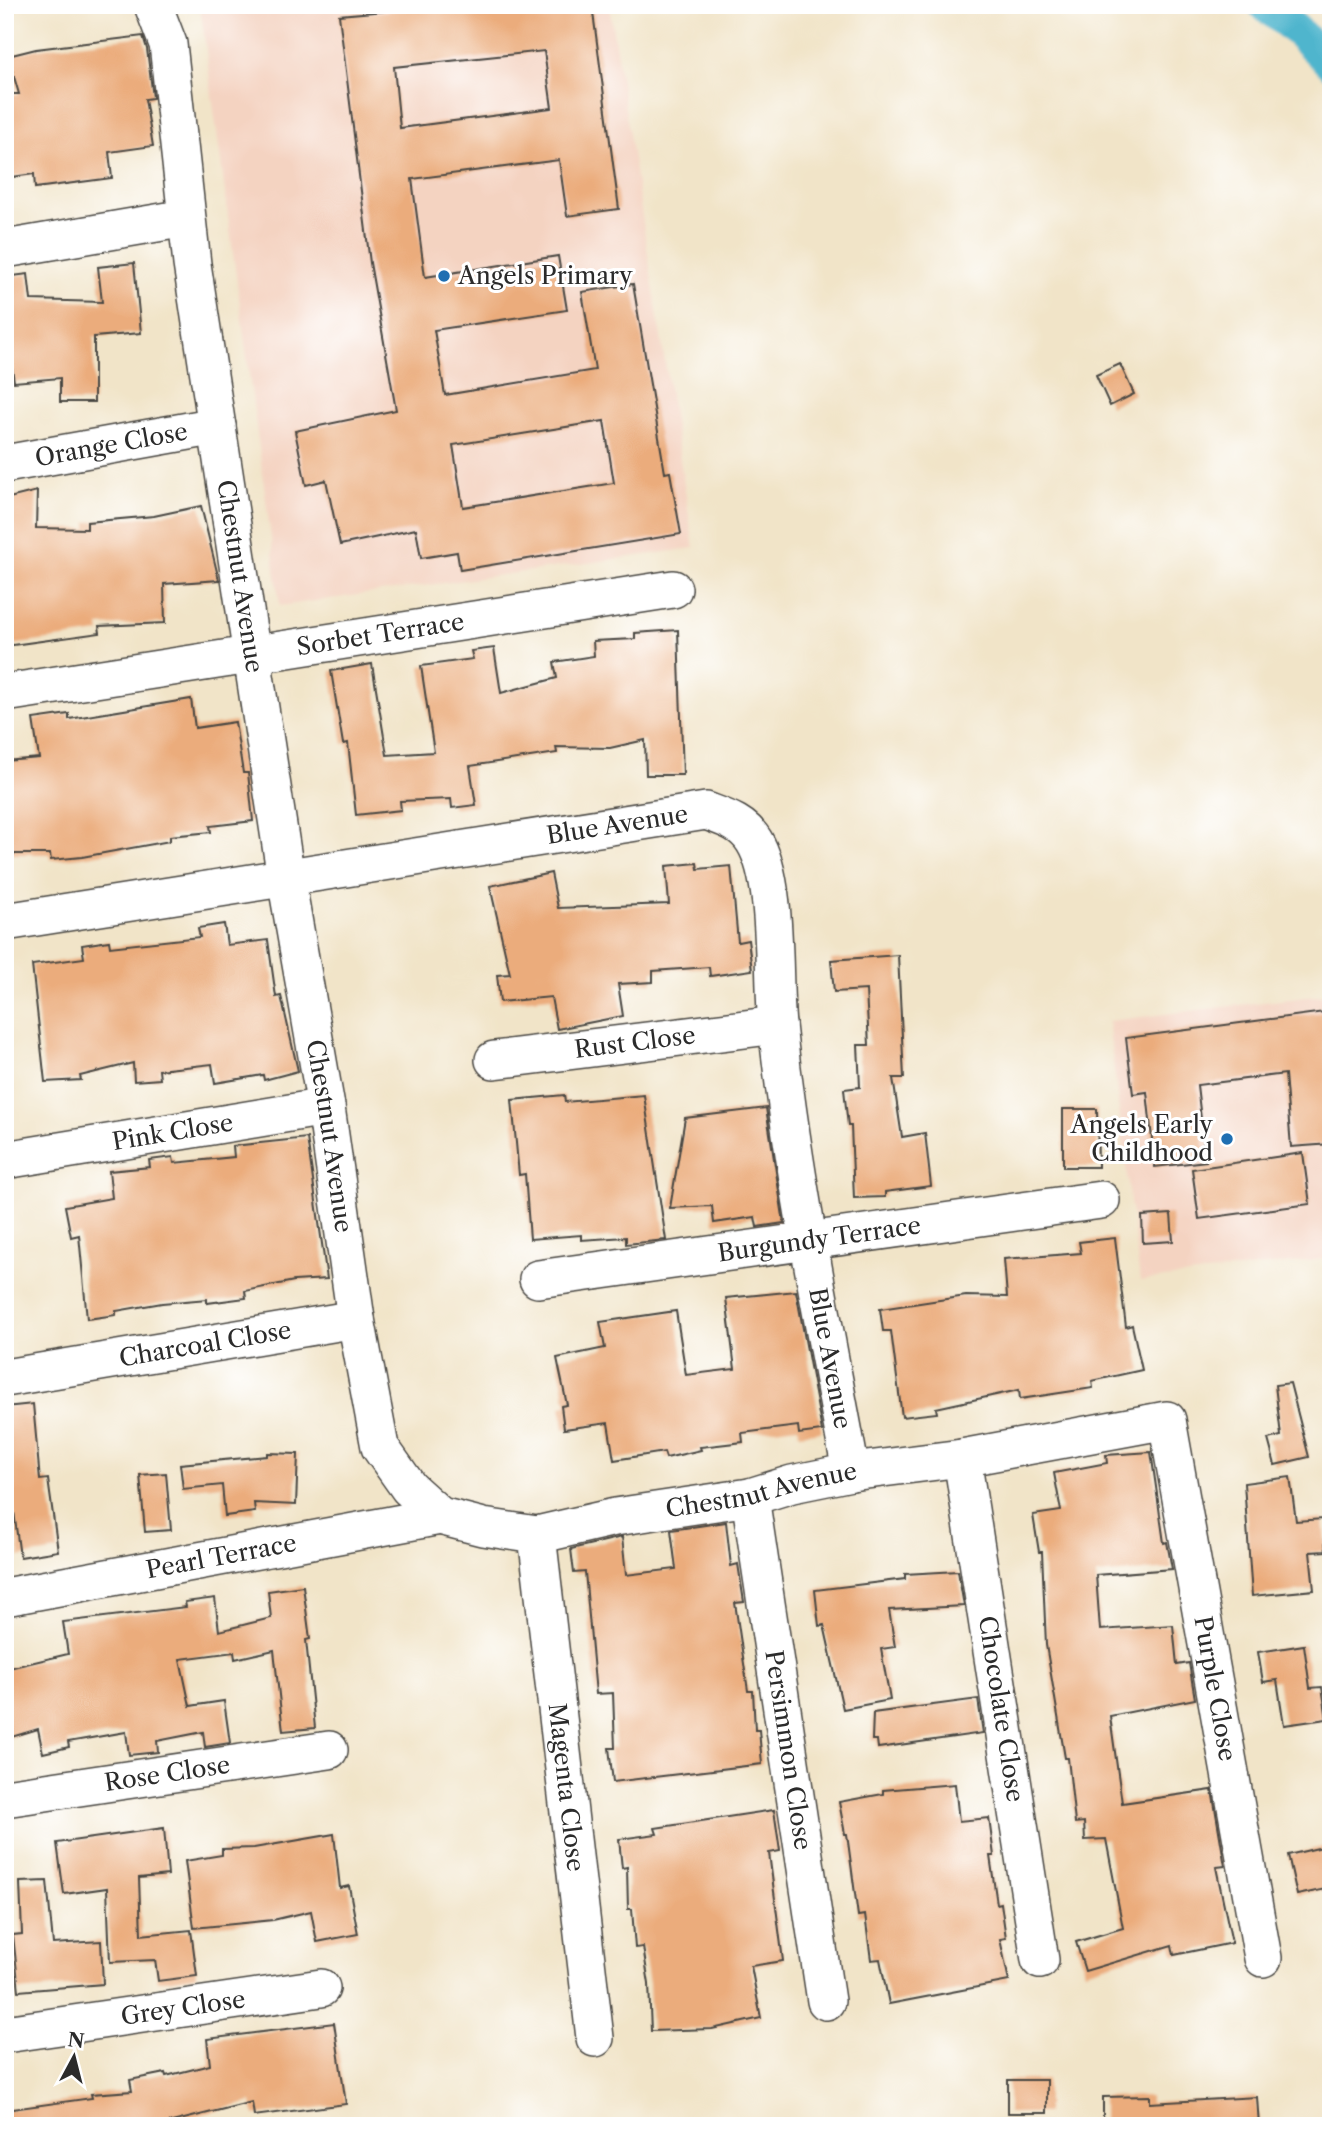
<svg xmlns="http://www.w3.org/2000/svg" width="1336" height="2131" viewBox="0 0 1336 2131" font-family="'Libre Caslon Text',serif">
<style>
.built{fill:#f4d3c1}
.lines{fill:none;stroke-linecap:round;stroke-linejoin:round}
.canal{stroke:#4fb5cd;stroke-width:32}
.building{fill:#ebac7c;fill-rule:evenodd}
.minor-casing{stroke:#494743;stroke-width:40}
.minor{stroke:#fff;stroke-width:37}
.poi-dot{fill:#1f6fb2;stroke:#fff;stroke-width:2.5}
.labels{text-anchor:middle;stroke-width:6;stroke-linejoin:round;paint-order:stroke}
.poi-label{font-size:24px;fill:#2b2b2b;stroke:#fff;text-anchor:start}
.street-label{font-size:24px;fill:#2b2b2b;stroke:#fff}
</style>
<rect width="100%" height="100%" fill="#fff"/>
<filter id="ink" filterUnits="userSpaceOnUse"><feTurbulence type="fractalNoise" baseFrequency=".0143" numOctaves="2"/><feDisplacementMap in="SourceGraphic" scale="14" xChannelSelector="R" yChannelSelector="G"/><feConvolveMatrix kernelMatrix="1 2 1 2 8 2 1 2 1" color-interpolation-filters="sRGB"/></filter>
<filter id="wash" filterUnits="userSpaceOnUse"><feTurbulence type="fractalNoise" baseFrequency=".00686" numOctaves="4" result="noise"/><feDisplacementMap in="SourceGraphic" scale="28" xChannelSelector="R" yChannelSelector="G"/><feGaussianBlur stdDeviation="1.57" result="paint"/><feColorMatrix in="noise" values="0 0 0 0 0 0 0 0 0 0 0 0 0 0 0 0 0 1.4 0 .05"/><feComposite in="paint" operator="in"/></filter>
<g filter="url(#wash)">
<rect width="100%" height="100%" fill="#f1e4c8"/>
<g class="built">
<polygon points="200,5 609,5 694,548 280,606"/>
<polygon points="1331,994 1331,1258 1140,1281 1108,1021"/>
</g>
<g class="lines">
<polyline class="canal" points="1264,5 1295,29 1331,64"/>
</g>
<g id="blocks">
<g class="building">
<path d="M 456,5 L 592,5 L 619,209 L 567,216 L 559,160 L 412,179 L 425,277 L 558,256 L 567,310 L 434,330 L 445,395 L 595,370 L 582,292 L 633,284 L 665,473 L 670,472 L 681,534 L 460,570 L 457,552 L 421,558 L 416,529 L 340,545 L 326,480 L 306,485 L 295,431 L 396,410 L 370,263 L 339,15 ZM 544,51 L 552,108 L 400,128 L 394,67 ZM 604,421 L 614,483 L 463,507 L 453,445 Z"/>
<polygon points="143,36 147,49 153,98 145,99 153,146 109,152 112,178 35,188 34,174 5,178 5,94 19,94 8,56 36,49"/>
<polygon points="134,263 141,333 94,337 94,402 60,402 60,378 14,382 5,317 5,277 28,274 31,300 102,302 98,267"/>
<polygon points="1120,364 1134,394 1110,406 1096,375"/>
<polygon points="37,491 36,528 87,529 87,522 154,516 201,506 219,580 164,584 165,623 99,626 100,633 5,646 5,499"/>
<polygon points="678,630 683,775 646,775 645,740 610,748 556,747 557,753 470,766 476,805 452,808 451,799 400,801 401,810 356,815 348,743 343,744 331,671 372,664 387,755 434,752 421,666 473,659 471,651 494,648 501,693 557,678 554,662 594,656 593,641 635,639 635,633"/>
<polygon points="191,699 195,728 235,722 243,773 248,773 253,821 210,826 211,832 170,836 170,841 82,857 51,860 50,854 5,854 5,761 39,758 33,719 69,714 69,719"/>
<polygon points="697,863 698,869 731,866 738,942 748,940 752,970 710,976 709,967 653,971 653,982 618,984 623,1016 557,1029 551,997 500,1002 497,975 510,974 490,886 551,873 558,908 669,904 666,866"/>
<polygon points="224,924 227,945 268,940 276,997 281,996 298,1071 264,1080 263,1075 215,1083 212,1064 159,1070 160,1079 134,1081 133,1063 80,1076 81,1080 45,1082 32,965 84,958 82,945 109,941 110,947 200,937 198,928"/>
<polygon points="898,955 904,1078 893,1078 902,1137 925,1133 931,1186 885,1192 885,1197 854,1198 851,1126 848,1126 844,1089 860,1087 858,1045 869,1045 866,990 834,992 831,960"/>
<polygon points="1324,1012 1331,1063 1331,1144 1291,1147 1285,1074 1197,1085 1206,1161 1155,1167 1147,1092 1133,1094 1126,1038"/>
<polygon points="564,1095 565,1102 644,1095 666,1240 626,1244 626,1237 581,1240 581,1235 530,1239 525,1174 519,1175 512,1100"/>
<polygon points="766,1108 784,1223 757,1227 755,1217 714,1223 712,1206 670,1208 685,1118"/>
<polygon points="1063,1109 1097,1109 1098,1167 1063,1167"/>
<polygon points="307,1138 327,1279 294,1281 245,1291 246,1298 207,1303 207,1299 162,1303 116,1311 116,1315 87,1319 79,1235 71,1237 65,1206 112,1198 109,1171 150,1167 149,1160 173,1157 174,1163 234,1157 233,1146"/>
<polygon points="1303,1153 1310,1204 1199,1219 1192,1169"/>
<polygon points="1171,1214 1173,1241 1143,1243 1142,1216"/>
<polygon points="1115,1238 1126,1327 1132,1325 1142,1370 1092,1381 1093,1388 1020,1399 1019,1390 936,1408 937,1413 902,1417 891,1331 883,1331 880,1309 966,1296 1007,1297 1004,1259 1081,1253 1079,1242"/>
<polygon points="796,1291 822,1431 799,1434 798,1426 742,1433 743,1442 700,1447 701,1450 666,1458 664,1452 614,1460 608,1423 564,1429 561,1406 567,1405 557,1358 605,1348 600,1322 676,1311 686,1375 735,1369 726,1298"/>
<polygon points="1290,1383 1309,1457 1275,1465 1268,1439 1281,1436 1275,1385"/>
<polygon points="33,1404 40,1480 48,1479 58,1551 20,1557 5,1443 5,1407"/>
<polygon points="1151,1452 1164,1543 1167,1542 1172,1569 1096,1575 1100,1630 1173,1625 1177,1665 1189,1663 1195,1699 1110,1716 1122,1803 1212,1790 1225,1866 1216,1867 1232,1943 1174,1955 1172,1945 1085,1971 1076,1942 1123,1928 1106,1839 1085,1840 1084,1822 1075,1823 1068,1758 1065,1758 1046,1645 1042,1552 1039,1552 1033,1515 1061,1511 1054,1473 1107,1463 1106,1455"/>
<polygon points="267,1453 298,1454 296,1505 254,1503 255,1512 225,1516 222,1485 183,1489 180,1464 267,1456"/>
<polygon points="166,1473 171,1530 145,1532 140,1475"/>
<polygon points="1290,1477 1296,1521 1323,1519 1326,1551 1310,1552 1314,1590 1252,1596 1244,1483"/>
<polygon points="726,1522 731,1566 738,1564 744,1602 735,1603 748,1691 753,1691 755,1730 759,1730 762,1764 613,1782 609,1748 615,1748 613,1693 596,1694 585,1572 574,1573 571,1549 622,1537 626,1575 676,1569 671,1530"/>
<polygon points="958,1571 964,1606 889,1610 895,1647 881,1649 890,1700 843,1709 824,1625 819,1626 815,1590 905,1579 905,1574"/>
<polygon points="303,1586 310,1639 306,1640 315,1728 283,1731 274,1650 235,1659 234,1652 180,1659 190,1706 224,1701 230,1743 205,1747 203,1732 157,1741 158,1752 129,1755 126,1732 68,1742 69,1747 43,1753 38,1729 5,1739 5,1669 68,1654 63,1622 186,1607 185,1602 215,1598 219,1631 271,1618 268,1591"/>
<polygon points="1304,1645 1310,1688 1322,1687 1327,1719 1284,1725 1277,1680 1263,1682 1258,1652"/>
<polygon points="978,1699 983,1733 878,1748 877,1740 872,1740 873,1713"/>
<polygon points="955,1784 959,1821 989,1818 994,1856 990,1856 997,1904 1001,1903 1006,1938 1000,1939 1009,1981 889,2004 880,1959 871,1960 865,1915 858,1916 847,1834 845,1834 839,1802 883,1794 883,1790"/>
<polygon points="774,1810 780,1851 769,1853 783,1961 751,1966 761,2018 712,2029 651,2031 649,1984 643,1947 635,1948 632,1909 628,1909 627,1867 622,1868 619,1839 657,1834 655,1828"/>
<polygon points="164,1828 168,1875 139,1878 141,1935 191,1930 197,1976 158,1981 155,1960 110,1962 107,1888 64,1894 57,1843"/>
<polygon points="334,1834 340,1888 349,1886 358,1934 317,1942 311,1911 273,1920 194,1928 185,1861 222,1855 222,1849 254,1848"/>
<polygon points="1331,1845 1331,1888 1297,1895 1288,1855"/>
<polygon points="47,1881 53,1944 101,1941 103,1984 19,1991 13,1935 22,1934 20,1882"/>
<polygon points="334,2023 346,2104 254,2116 252,2102 156,2126 5,2126 5,2110 92,2098 91,2094 132,2091 130,2080 165,2073 166,2076 210,2065 207,2039"/>
<rect x="1008" y="2080" width="39" height="33"/>
<polygon points="1150,2096 1150,2103 1257,2097 1259,2126 1103,2126 1103,2097"/>
</g>
</g>
</g>
<g filter="url(#ink)">
<use href="#blocks" fill-opacity="0" stroke="#494743" stroke-width="2"/>
<g class="lines">
<defs>
<g id="minor">
<path id="s1" d="M 153,5 L 168,44 L 192,264 L 286,878 L 326,1107 L 356,1319 L 380,1447 L 409,1488 L 440,1516 L 483,1527 L 537,1535 L 615,1517 L 750,1497 L 792,1484 L 851,1472 L 962,1458 L 1167,1420 L 1263,1958"/>
<polyline points="5,249 186,218"/>
<path id="s2" d="M 5,464 L 217,426"/>
<path id="s3" d="M 5,693 L 673,589"/>
<path id="s4" d="M 5,922 L 706,811 C 725,818 743,823 754,841 C 779,881 772,977 777,1025 C 793,1175 824,1324 851,1472"/>
<path id="s5" d="M 494,1060 L 777,1025"/>
<path id="s6" d="M 5,1160 L 326,1107"/>
<path id="s7" d="M 538,1279 L 1101,1200"/>
<path id="s8" d="M 5,1378 L 356,1319"/>
<path id="s9" d="M 962,1458 L 1040,1960"/>
<path id="s10" d="M 750,1497 L 826,2001"/>
<path id="s11" d="M 537,1535 L 595,2038"/>
<path id="s12" d="M 5,1597 L 440,1516"/>
<path id="s13" d="M 5,1798 L 329,1750"/>
<path id="s14" d="M 5,2034 L 321,1988"/>
</g>
</defs>
<use href="#minor" class="minor-casing"/>
<use href="#minor" class="minor"/>
</g>
</g>
<g class="poi-dot">
<circle cx="444" cy="276" r="7"/>
<circle cx="1227" cy="1139" r="7"/>
</g>
<g class="labels">
<g class="poi-label">
<text x="458" y="284">Angels Primary</text>
<text x="1213" y="1133" text-anchor="end">Angels Early<tspan x="1213" dy="28">Childhood</tspan></text>
</g>
<g class="street-label">
<text dy="8" stroke="none"><textPath href="#s2" startOffset="108">Orange Close</textPath></text>
<text dy="8" stroke="none"><textPath href="#s1" startOffset="579">Chestnut Avenue</textPath></text>
<text dy="8" stroke="none"><textPath href="#s3" startOffset="380">Sorbet Terrace</textPath></text>
<text dy="8" stroke="none"><textPath href="#s4" startOffset="620">Blue Avenue</textPath></text>
<text dy="8" stroke="none"><textPath href="#s5" startOffset="142">Rust Close</textPath></text>
<text dy="8" stroke="none"><textPath href="#s6" startOffset="170">Pink Close</textPath></text>
<text dy="8" stroke="none"><textPath href="#s1" startOffset="1146">Chestnut Avenue</textPath></text>
<text dy="8" stroke="none"><textPath href="#s7" startOffset="284">Burgundy Terrace</textPath></text>
<text dy="8" stroke="none"><textPath href="#s8" startOffset="203">Charcoal Close</textPath></text>
<text dy="8" stroke="none"><textPath href="#s4" startOffset="1292">Blue Avenue</textPath></text>
<text dy="8" stroke="none"><textPath href="#s1" startOffset="1881">Chestnut Avenue</textPath></text>
<text dy="8" stroke="none"><textPath href="#s12" startOffset="220">Pearl Terrace</textPath></text>
<text dy="8" stroke="none"><textPath href="#s1" startOffset="2566">Purple Close</textPath></text>
<text dy="8" stroke="none"><textPath href="#s9" startOffset="254">Chocolate Close</textPath></text>
<text dy="8" stroke="none"><textPath href="#s10" startOffset="256">Persimmon Close</textPath></text>
<text dy="8" stroke="none"><textPath href="#s13" startOffset="164">Rose Close</textPath></text>
<text dy="8" stroke="none"><textPath href="#s11" startOffset="254">Magenta Close</textPath></text>
<text dy="8" stroke="none"><textPath href="#s14" startOffset="180">Grey Close</textPath></text>
</g>
</g>
<rect width="1336" height="2131" fill="none" stroke="#fff" stroke-width="28"/>
<g transform="translate(74 2057) rotate(7)" stroke="#ffffff" stroke-width="5" paint-order="stroke">
<path d="M0-5L12 26L0 18L-12 26Z" fill="#2b2b2b"/>
<text y="-10" font-size="19" font-weight="bold" text-anchor="middle" fill="#2b2b2b">N</text>
</g>
</svg>
